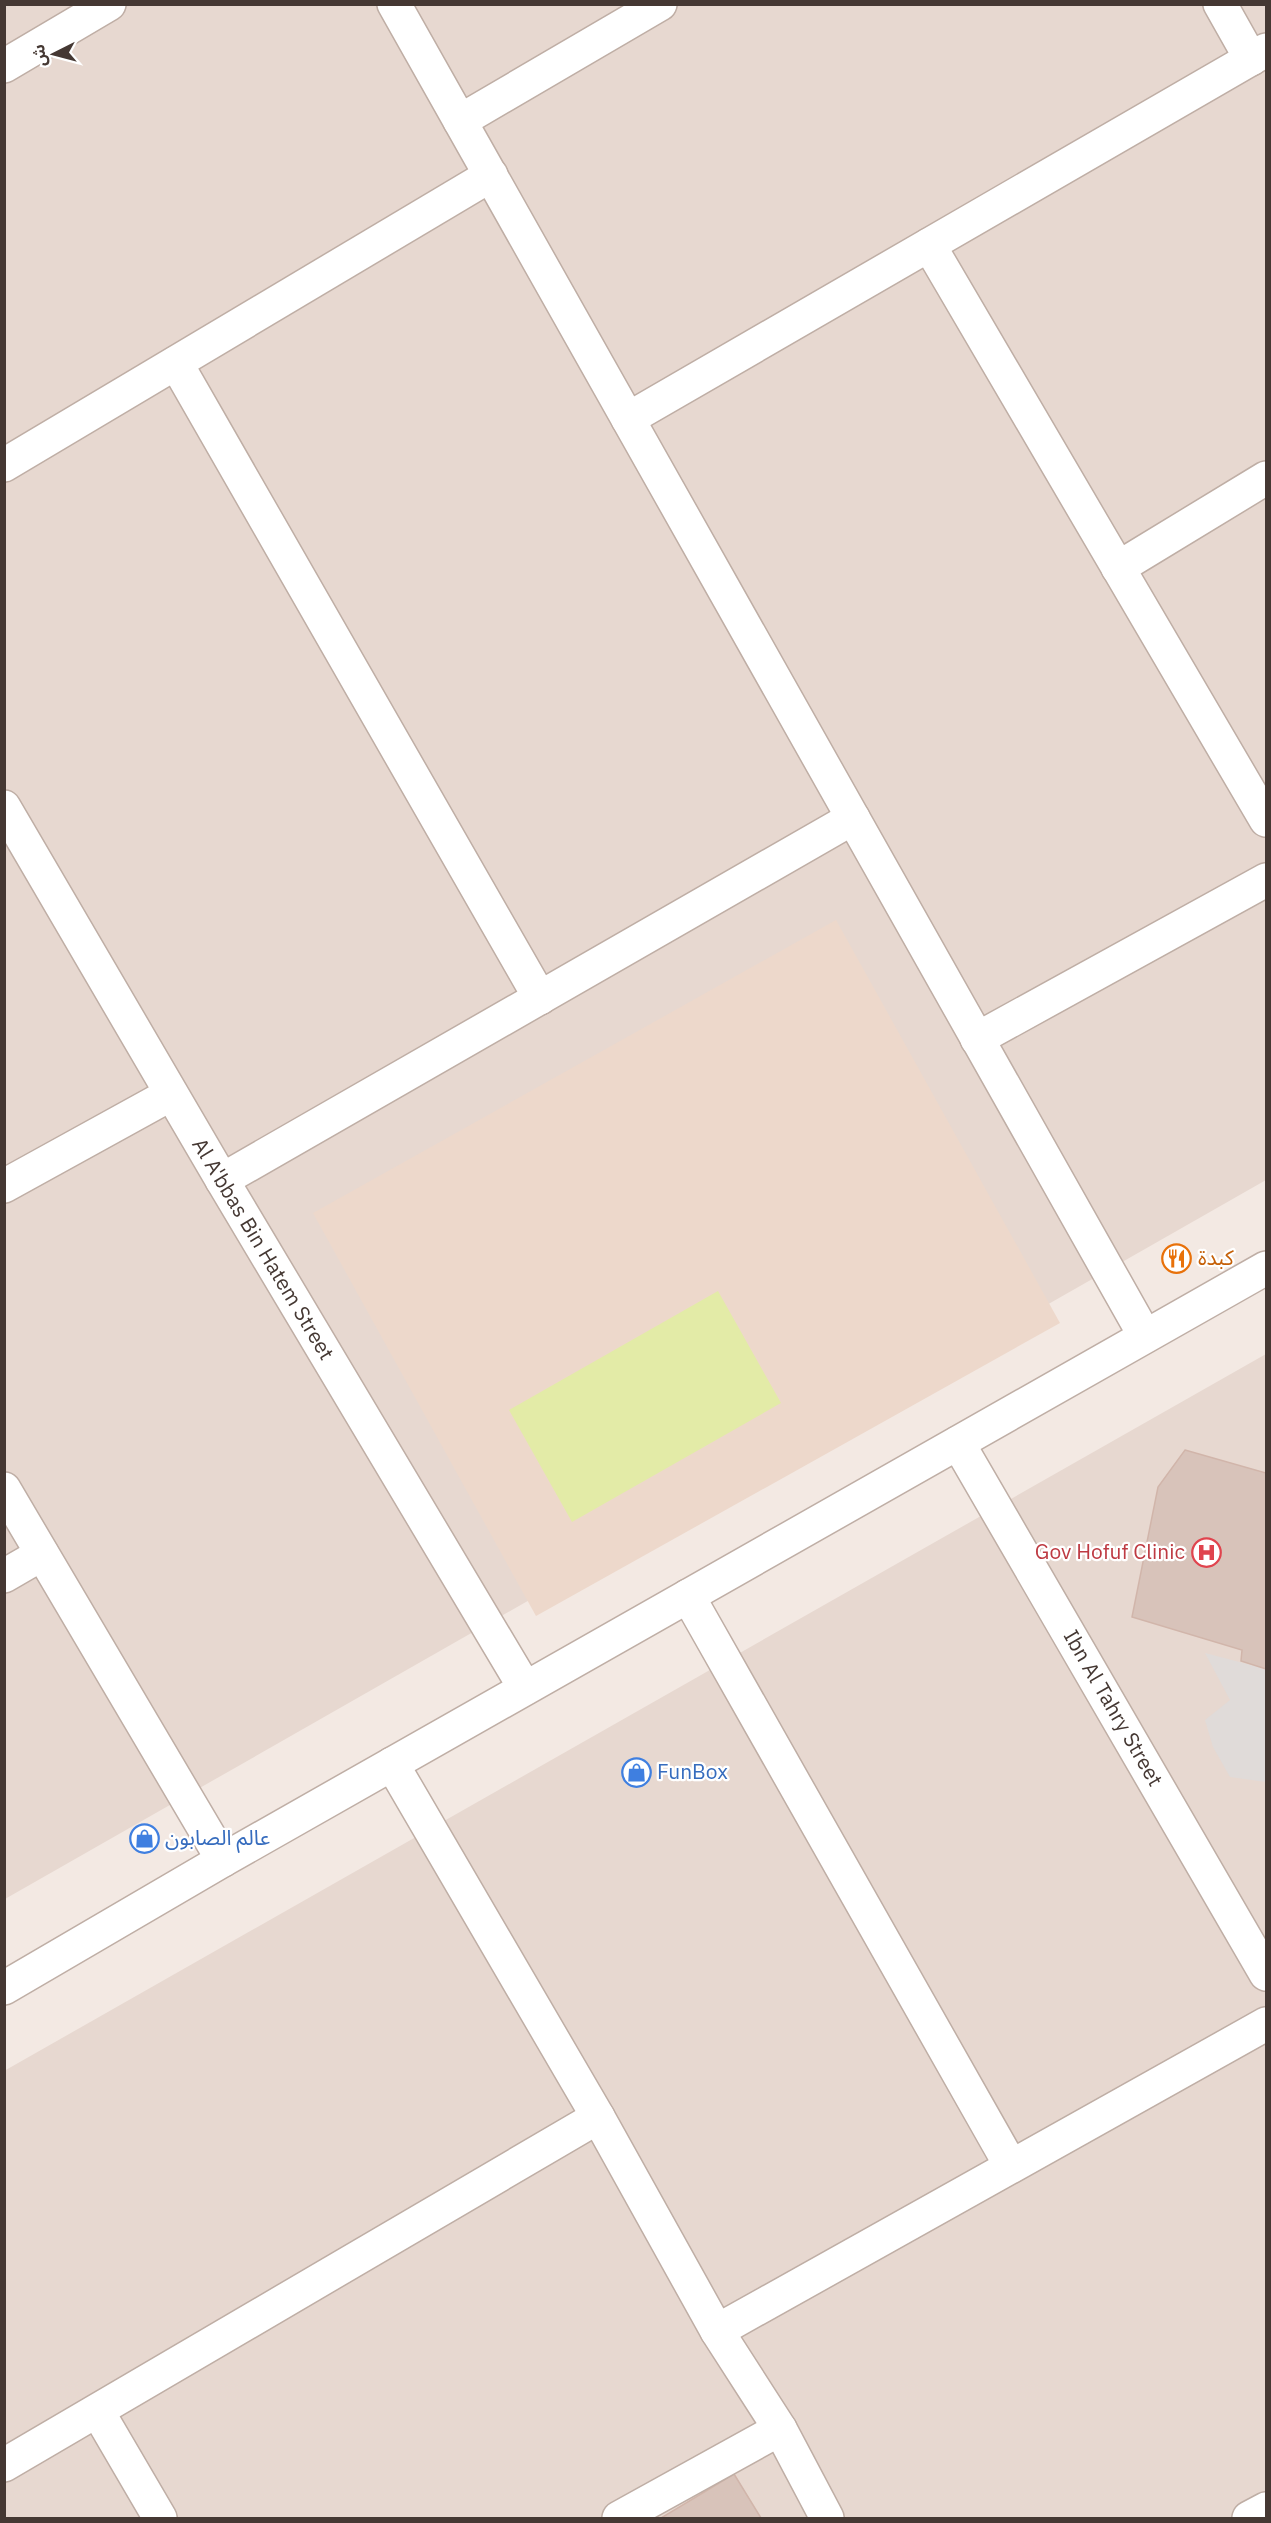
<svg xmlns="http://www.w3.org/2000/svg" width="1271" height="2523" viewBox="0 0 1271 2523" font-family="'IBM Plex Sans','Noto Sans Arabic',sans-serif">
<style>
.residential{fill:#e7d8d0}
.education{fill:#edd8cb}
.green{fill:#e3eba7}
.parking{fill:#e0dbd9}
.building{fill:#d8c3ba;stroke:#d1b5aa;stroke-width:1.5}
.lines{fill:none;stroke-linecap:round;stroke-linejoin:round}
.minor-casing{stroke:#bfaea5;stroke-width:36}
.tertiary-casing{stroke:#bfaea5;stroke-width:36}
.minor{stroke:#fff;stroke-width:33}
.tertiary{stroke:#fff;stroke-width:33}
.labels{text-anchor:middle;stroke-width:4.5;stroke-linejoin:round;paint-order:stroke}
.street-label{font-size:21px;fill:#453833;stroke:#fff}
.food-label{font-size:21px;fill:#c56008;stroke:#fff;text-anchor:start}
.health-label{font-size:21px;fill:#be3a42;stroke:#fff;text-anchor:end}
.shop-label{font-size:21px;fill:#366cbe;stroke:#fff;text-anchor:start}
</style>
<rect width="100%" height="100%" fill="#f3e9e3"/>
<g class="residential">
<polygon points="5,5 1266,5 1266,1180 5,1899"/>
<polygon points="1266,1354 1266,2518 5,2518 4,2071"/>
</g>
<polygon class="education" points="836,920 1060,1323 536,1616 313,1213"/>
<polygon class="green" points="718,1291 781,1403 572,1522 509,1410"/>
<polygon class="parking" points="1205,1653 1266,1669 1266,1782 1230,1777 1213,1747 1205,1720 1230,1700"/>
<g class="building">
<polygon points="1185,1450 1266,1473 1266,1669 1241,1661 1242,1650 1132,1617 1158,1487"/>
<polygon points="734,2474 761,2518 661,2518"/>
</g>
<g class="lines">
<defs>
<g id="minor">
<polyline points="394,4 1145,1336"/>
<polyline points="1220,4 1251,59"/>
<polyline points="4,66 109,4"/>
<polyline points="460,121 660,4"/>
<polyline points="929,245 1266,820"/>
<polyline points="176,363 540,998"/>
<polyline points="628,419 1266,50"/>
<polyline points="4,465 491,175"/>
<polyline points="1118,568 1266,478"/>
<polyline points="4,807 222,1180 525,1688"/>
<polyline points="977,1039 1266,880"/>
<polyline points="222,1180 853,818"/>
<polyline points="4,1186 171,1094"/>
<polyline points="958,1443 1266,1974"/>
<polyline points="4,1489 223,1860"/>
<polyline points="4,1576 42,1554"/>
<polyline points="688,1596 1011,2166"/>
<polyline points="392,1764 598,2117 717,2331 780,2429 827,2518"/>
<polyline points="717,2331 1266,2024"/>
<polyline points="98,2412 160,2518"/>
<polyline points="4,2465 598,2117"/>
<polyline points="619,2518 780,2429"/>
<polyline points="1249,2518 1266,2509"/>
</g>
<polyline id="tertiary" points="4,1988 223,1860 1266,1268"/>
</defs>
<use href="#minor" class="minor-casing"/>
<use href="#tertiary" class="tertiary-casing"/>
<use href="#minor" class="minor"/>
<use href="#tertiary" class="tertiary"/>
</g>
<defs>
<symbol id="restaurant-ring" viewBox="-11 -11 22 22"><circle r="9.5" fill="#fff" stroke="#e8710a" stroke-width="1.5"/><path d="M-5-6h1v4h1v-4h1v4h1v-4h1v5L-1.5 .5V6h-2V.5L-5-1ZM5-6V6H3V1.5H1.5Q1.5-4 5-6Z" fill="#e8710a"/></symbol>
<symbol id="hospital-ring" viewBox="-11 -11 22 22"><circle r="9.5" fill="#fff" stroke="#e0444e" stroke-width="1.5"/><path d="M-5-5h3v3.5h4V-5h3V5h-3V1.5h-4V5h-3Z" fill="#e0444e"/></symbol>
<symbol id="shop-ring" viewBox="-11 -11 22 22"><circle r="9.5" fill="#fff" stroke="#3f7fe0" stroke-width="1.5"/><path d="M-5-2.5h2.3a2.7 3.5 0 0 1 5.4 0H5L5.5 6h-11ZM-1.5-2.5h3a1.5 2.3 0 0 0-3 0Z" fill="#3f7fe0"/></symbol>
</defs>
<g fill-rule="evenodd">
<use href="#restaurant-ring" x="1160" y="1242" width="33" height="33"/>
<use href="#hospital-ring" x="1190" y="1536" width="33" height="33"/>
<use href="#shop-ring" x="620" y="1756" width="33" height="33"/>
<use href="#shop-ring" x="128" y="1822" width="33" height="33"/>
</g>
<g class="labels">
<g class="street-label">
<text transform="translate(263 1249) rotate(59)" y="7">Al A'bbas Bin Hatem Street</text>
<text transform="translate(1113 1708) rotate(60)" y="7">Ibn Al Tahry Street</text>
</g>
<g class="food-label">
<text x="1198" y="1265">كبدة</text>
</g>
<g class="health-label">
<text x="1185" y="1559">Gov Hofuf Clinic</text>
</g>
<g class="shop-label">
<text x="657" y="1779">FunBox</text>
<text x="165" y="1845">عالم الصابون</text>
</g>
</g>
<rect width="1271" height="2523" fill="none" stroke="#453833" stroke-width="12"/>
<g transform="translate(54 54) rotate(264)" stroke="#ffffff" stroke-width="4.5" paint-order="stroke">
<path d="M0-4.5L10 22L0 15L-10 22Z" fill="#453833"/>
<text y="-9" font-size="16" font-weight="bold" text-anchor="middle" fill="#453833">ش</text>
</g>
</svg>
